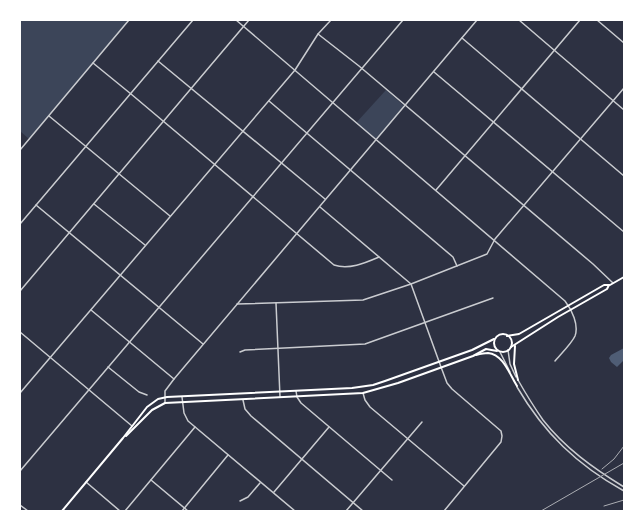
<svg xmlns="http://www.w3.org/2000/svg" width="644" height="531" viewBox="0 0 644 531" font-family="Arial,sans-serif">
<style>
.green{fill:#3c4559}
.water{fill:#4f5d75}
.lines{fill:none;stroke-linecap:round;stroke-linejoin:round}
.minor{stroke:#caccd0;stroke-width:1.5}
.tertiary{stroke:#caccd0;stroke-width:1.5}
.primary{stroke:#fff;stroke-width:2}
.rail{stroke:#abadb3;stroke-width:1}
</style>
<rect width="100%" height="100%" fill="#2d3142"/>
<g class="green">
<polygon points="20,20 129,20 29,139 20,131"/>
<polygon points="386,90 404,106 376,140 356,123"/>
</g>
<polygon class="water" points="624,348 624,360 617,367 611,362 609,358 611,355"/>
<g class="lines">
<g class="minor">
<path d="M 236,20 L 565,301 C 572,310 579,325 575,336 C 572,343 560,355 555,361"/>
<polyline points="519,20 624,110"/>
<polyline points="597,20 624,43"/>
<polyline points="318,34 359,66 593,264 613,283"/>
<polyline points="462,38 624,176"/>
<polyline points="158,61 325,199"/>
<path d="M 93,63 L 131,94 L 334,265 C 349,270 365,263 379,257"/>
<polyline points="434,72 624,232"/>
<polyline points="269,101 453,257 457,266"/>
<polyline points="49,116 170,216"/>
<polyline points="436,190 580,20"/>
<polyline points="94,204 145,245"/>
<polyline points="36,205 203,344"/>
<polyline points="320,207 411,284 441,367 447,383 452,389 501,431 502,436 501,442 444,511"/>
<polyline points="20,224 193,20"/>
<polyline points="20,291 249,20"/>
<polyline points="276,303 280,397"/>
<polyline points="237,304 363,300 411,284 487,254 495,239 624,88"/>
<polyline points="91,310 174,379"/>
<polyline points="20,332 132,426"/>
<polyline points="240,352 245,350 365,344 493,298"/>
<polyline points="108,367 139,392 147,395"/>
<polyline points="296,391 297,397 301,403 392,480"/>
<polyline points="20,393 295,70 318,34 331,20"/>
<polyline points="363,393 365,400 370,407 464,486"/>
<polyline points="182,397 184,413 188,421 295,511"/>
<polyline points="243,400 245,409 251,416 363,511"/>
<polyline points="165,403 165,391 174,379 477,20"/>
<polyline points="20,471 403,20"/>
<polyline points="151,480 188,511"/>
<polyline points="86,482 120,511"/>
<polyline points="274,492 329,427"/>
<polyline points="240,501 248,497 260,483"/>
<polyline points="125,511 195,427"/>
<polyline points="182,511 228,455"/>
<polyline points="346,511 422,422"/>
</g>
<g class="tertiary">
<polyline points="20,150 129,20"/>
<polyline points="508,350 510,364 516,377"/>
<polyline points="500,352 510,372"/>
<path d="M 518,380 C 526,394 534,407 543,420 C 565,448 593,468 624,487"/>
<path d="M 517,387 C 544,433 577,465 624,491"/>
<polyline points="20,505 28,511"/>
</g>
<g class="primary">
<circle cx="503" cy="343" r="9"/>
<polyline points="507,336 519,334 604,285 610,285 624,277"/>
<polyline points="515,346 514,364 518,380"/>
<polyline points="511,347 558,317 607,289 609,285"/>
<path d="M 476,355 C 480,354 484,353 488,353 C 503,354 510,375 517,386"/>
<polyline points="126,436 152,410 165,403 363,393 398,383 473,356 486,349 497,351"/>
<polyline points="62,511 123,438 147,407 158,399 167,397 352,388 373,385 385,381 472,350 494,339"/>
</g>
<g class="rail">
<polyline points="602,469 614,459 624,446"/>
<polyline points="604,506 624,500"/>
<polyline points="541,511 624,463"/>
</g>
</g>
<rect width="644" height="531" fill="none" stroke="#ffffff" stroke-width="42"/>
</svg>
